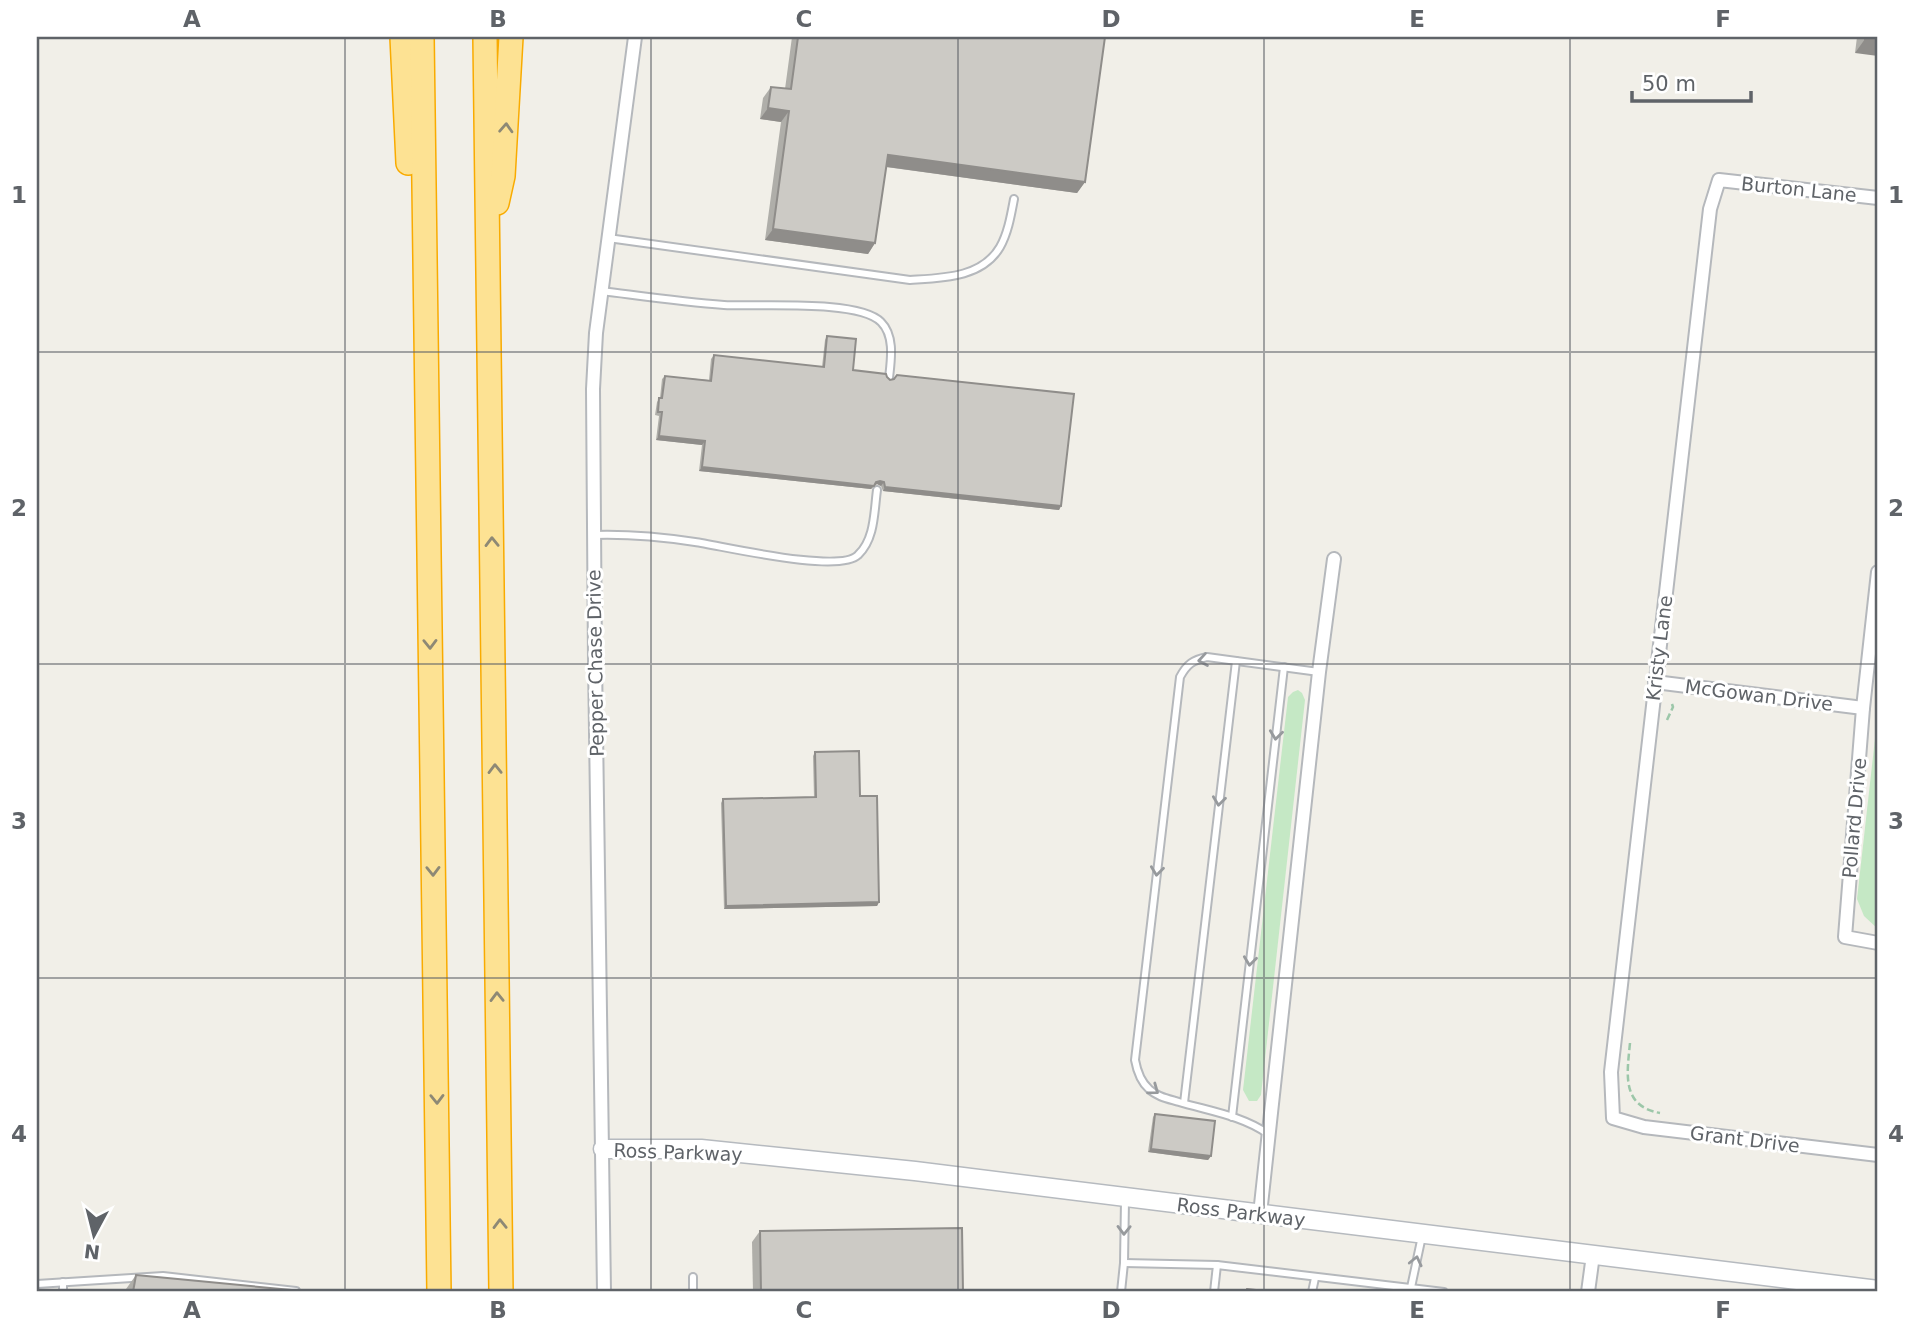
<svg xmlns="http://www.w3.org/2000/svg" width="1915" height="1329" viewBox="0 0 1915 1329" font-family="'DejaVu Sans',sans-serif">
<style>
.green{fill:#c5e8c5}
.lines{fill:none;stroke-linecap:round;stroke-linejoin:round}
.lane-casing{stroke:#b5b8bc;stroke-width:10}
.street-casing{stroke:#b5b8bc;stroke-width:16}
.secondary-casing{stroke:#b6babf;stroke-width:21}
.highway-casing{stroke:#f9ab00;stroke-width:26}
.path{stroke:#9cc7a9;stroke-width:2.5;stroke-dasharray:7 3.5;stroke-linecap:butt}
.lane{stroke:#fff;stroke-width:6}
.street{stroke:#fff;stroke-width:12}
.secondary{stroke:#fff;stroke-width:18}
.highway{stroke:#fde293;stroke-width:23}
.wall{fill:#afaea9}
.shaded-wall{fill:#8f8d8a}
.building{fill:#cccac5;stroke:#8f8d8a;stroke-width:2}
.oneway{stroke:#8e8975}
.oneway2{stroke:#979a9d}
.grid{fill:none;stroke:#5f6368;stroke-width:2;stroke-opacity:0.55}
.labels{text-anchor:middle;stroke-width:6;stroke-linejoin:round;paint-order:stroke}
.street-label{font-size:19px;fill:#5f6368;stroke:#fff}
.neatline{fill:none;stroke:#5f6368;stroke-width:2.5}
.grid-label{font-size:23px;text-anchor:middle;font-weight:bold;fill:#5f6368}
</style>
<rect width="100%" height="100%" fill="#f1efe8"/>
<g class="green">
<polygon points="1298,690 1302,693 1305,700 1261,1095 1257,1101 1249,1101 1243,1090 1288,697 1293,692"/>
<polygon points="1878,712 1878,929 1864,916 1857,899"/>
</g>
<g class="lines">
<defs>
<g id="lane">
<path d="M 608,238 L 910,280 C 942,278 982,278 1000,247 C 1008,233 1011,215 1014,199"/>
<path d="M 602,291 C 642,296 683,302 724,305 C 757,307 859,299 881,322 C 895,336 891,360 889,378"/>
<path d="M 594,535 C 627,534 662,537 695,542 C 723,546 839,574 858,555 C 875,539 874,512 877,490"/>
<polyline points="1184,1103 1236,661"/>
<polyline points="1232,1117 1284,667"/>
<path d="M 1268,1134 C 1243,1116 1209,1111 1179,1102 C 1169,1099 1157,1097 1149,1089 C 1140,1081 1137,1071 1135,1060 L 1180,677 C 1187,664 1193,660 1207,657 L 1319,672"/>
<polyline points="1124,1263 1217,1265 1444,1292"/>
<polyline points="63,1282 63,1292"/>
<polyline points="37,1284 163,1276 296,1291 296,1292"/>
<polyline points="693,1292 693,1277"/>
<polyline points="1121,1292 1124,1263 1125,1200"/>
<polyline points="1214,1292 1217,1265"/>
<polyline points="1312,1292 1315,1278"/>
<polyline points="1410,1292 1422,1236"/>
</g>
<g id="street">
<polyline points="1878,198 1719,180 1710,209 1611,1072 1613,1118 1644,1127 1878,1155"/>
<polyline points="1878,572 1863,708 1845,937 1878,943"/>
<polyline points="1655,682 1863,708"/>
<polyline points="1260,1214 1319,672 1334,559"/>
<polyline points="604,1292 595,661 593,389 596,333 635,37"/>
<polyline points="1588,1292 1593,1255"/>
</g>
<polyline id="secondary" points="603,1149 701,1149 915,1171 1878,1290"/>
<g id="highway">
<polyline points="402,37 408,163"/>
<polyline points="422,37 439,1292"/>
<polyline points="485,37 501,1292"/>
<polyline points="497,203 503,176 511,37"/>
</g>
</defs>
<use href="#lane" class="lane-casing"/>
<use href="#street" class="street-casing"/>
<use href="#secondary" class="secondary-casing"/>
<use href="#highway" class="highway-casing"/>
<g class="path">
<polyline points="1667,720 1673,707 1672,704"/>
<path d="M 1630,1043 C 1627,1074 1621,1106 1660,1113"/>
</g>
<use href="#lane" class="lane"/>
<use href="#street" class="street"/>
<use href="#secondary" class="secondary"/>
<use href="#highway" class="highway"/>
</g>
<g class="wall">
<polygon points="792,37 1105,37 1085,182 1077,193 886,167 875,243 868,254 765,240 781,122 760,119 763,98 771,87 785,89"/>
<polygon points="1857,37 1878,37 1855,53"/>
<polygon points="827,336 853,370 887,377 1061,506 1059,510 883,491 881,486 877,484 874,486 871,489 699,471 702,445 656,440 659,416 655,415 657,402 660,398 662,379 665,376 709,380 711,359 714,355 822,367 825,340"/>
<polygon points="815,752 860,796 879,902 877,906 724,909 721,803 723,799 814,797 813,756"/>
<polygon points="1155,1114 1211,1156 1208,1160 1148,1152 1153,1117"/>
<polygon points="760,1231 963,1292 753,1292 752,1242"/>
<polygon points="136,1275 291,1292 125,1292 126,1289"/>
</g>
<g class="shaded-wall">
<polygon points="1865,39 1878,40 1878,56 1855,53"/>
<polygon points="768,108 789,111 781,122 760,119"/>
<polygon points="888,155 1085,182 1077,193 880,166"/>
<polygon points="773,229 875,243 868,254 765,240"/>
<polygon points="659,436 705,441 702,445 656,440"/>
<polygon points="702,467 876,482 880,481 884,482 881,486 877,484 874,486 871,489 699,471"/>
<polygon points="885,487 1061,506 1059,510 883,491"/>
<polygon points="879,902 877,906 724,909 726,906"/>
<polygon points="1151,1149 1211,1156 1208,1160 1148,1152"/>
</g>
<g class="building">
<polygon points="798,37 1105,37 1085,182 888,155 875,243 773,229 789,111 768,108 771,87 791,89"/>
<polygon points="1865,37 1878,37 1878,40 1865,39"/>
<polygon points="827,336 856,339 853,370 886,374 887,377 890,380 894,379 897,375 1074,394 1061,506 885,487 884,482 880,481 876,482 874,486 702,467 705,441 659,436 662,412 658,412 659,398 662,398 665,376 711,381 714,355 824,367"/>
<polygon points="859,751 860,796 877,796 879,902 726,906 723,799 816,797 815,752"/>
<polygon points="1155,1114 1215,1121 1211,1156 1151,1149"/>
<polygon points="962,1228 963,1292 761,1292 760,1231"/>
<polygon points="136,1275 291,1290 291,1292 133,1292"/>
<polygon points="1247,1289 1275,1292 1246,1292"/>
</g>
<defs><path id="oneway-chevron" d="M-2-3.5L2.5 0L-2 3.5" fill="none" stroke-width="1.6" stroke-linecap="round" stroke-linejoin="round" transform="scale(1.75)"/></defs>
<g class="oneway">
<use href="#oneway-chevron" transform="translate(506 128) rotate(-87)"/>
<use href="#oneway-chevron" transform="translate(492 542) rotate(-91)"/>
<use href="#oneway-chevron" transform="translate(430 644) rotate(89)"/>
<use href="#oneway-chevron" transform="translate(495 769) rotate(-91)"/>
<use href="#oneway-chevron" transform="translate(433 871) rotate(89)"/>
<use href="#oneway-chevron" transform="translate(497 997) rotate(-91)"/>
<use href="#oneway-chevron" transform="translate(437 1099) rotate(89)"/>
<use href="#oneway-chevron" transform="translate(500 1224) rotate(-91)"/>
</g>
<g class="oneway2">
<use href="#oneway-chevron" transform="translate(1203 660) rotate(171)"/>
<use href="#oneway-chevron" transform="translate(1276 735) rotate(97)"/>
<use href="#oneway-chevron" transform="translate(1219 801) rotate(97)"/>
<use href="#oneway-chevron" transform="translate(1157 871) rotate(97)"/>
<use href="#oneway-chevron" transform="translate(1250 961) rotate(97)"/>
<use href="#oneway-chevron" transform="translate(1154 1090) rotate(36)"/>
<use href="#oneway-chevron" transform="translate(1124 1230) rotate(91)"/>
<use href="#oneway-chevron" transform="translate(1416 1261) rotate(-77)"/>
</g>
<path class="grid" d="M 345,37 L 345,1292M 651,37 L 651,1292M 958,37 L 958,1292M 1264,37 L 1264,1292M 1570,37 L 1570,1292M 37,352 L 1878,352M 37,664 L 1878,664M 37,978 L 1878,978"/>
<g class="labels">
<g class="street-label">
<text transform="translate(1799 189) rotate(6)" y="7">Burton Lane</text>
<text transform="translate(1659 648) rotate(-83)" y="7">Kristy Lane</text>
<text transform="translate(595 663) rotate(-91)" y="7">Pepper Chase Drive</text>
<text transform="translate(1759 695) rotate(7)" y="7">McGowan Drive</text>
<text transform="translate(1854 818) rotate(-85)" y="7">Pollard Drive</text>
<text transform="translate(1745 1139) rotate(7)" y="7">Grant Drive</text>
<text transform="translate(678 1152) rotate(2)" y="7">Ross Parkway</text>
<text transform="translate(1241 1212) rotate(7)" y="7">Ross Parkway</text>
</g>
</g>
<rect width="1915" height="1329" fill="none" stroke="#ffffff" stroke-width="77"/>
<g transform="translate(94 1235) rotate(187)" stroke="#ffffff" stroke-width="5" paint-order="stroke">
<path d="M0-5L12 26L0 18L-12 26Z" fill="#5f6368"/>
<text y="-10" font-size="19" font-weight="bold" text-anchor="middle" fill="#5f6368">N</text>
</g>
<path d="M1632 91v10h119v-10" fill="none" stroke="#5f6368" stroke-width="3.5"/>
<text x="1642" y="91" font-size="21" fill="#5f6368" stroke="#ffffff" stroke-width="5" paint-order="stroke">50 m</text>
<rect x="38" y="38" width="1838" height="1252" class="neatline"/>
<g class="grid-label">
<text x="192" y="27">A</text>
<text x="498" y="27">B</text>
<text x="804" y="27">C</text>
<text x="1111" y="27">D</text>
<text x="1417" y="27">E</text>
<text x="1723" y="27">F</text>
<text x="19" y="203">1</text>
<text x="1896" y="203">1</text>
<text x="19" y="516">2</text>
<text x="1896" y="516">2</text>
<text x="19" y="829">3</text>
<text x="1896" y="829">3</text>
<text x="19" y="1142">4</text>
<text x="1896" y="1142">4</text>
<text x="192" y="1318">A</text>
<text x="498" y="1318">B</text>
<text x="804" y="1318">C</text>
<text x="1111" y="1318">D</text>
<text x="1417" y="1318">E</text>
<text x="1723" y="1318">F</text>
</g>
</svg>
